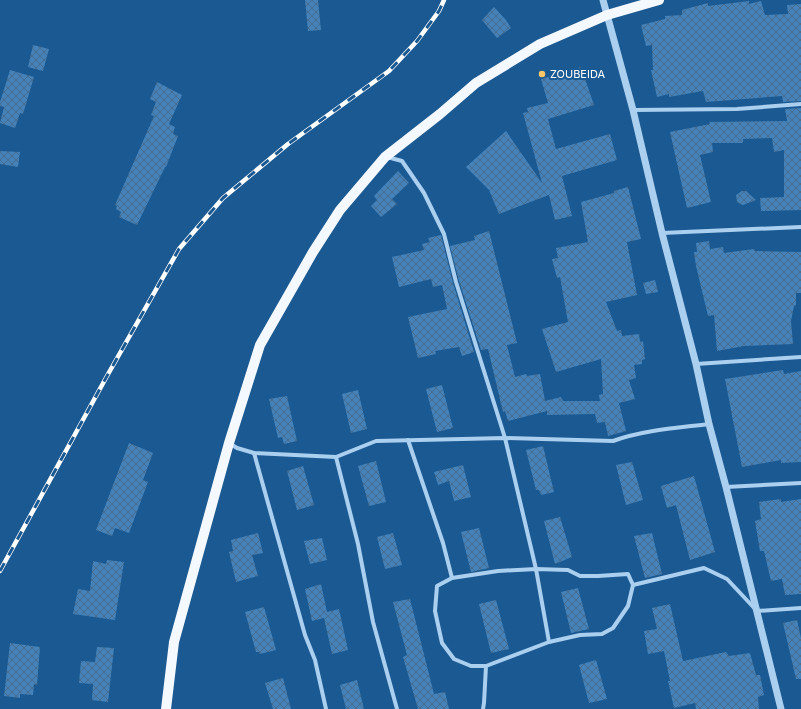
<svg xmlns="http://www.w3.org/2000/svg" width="801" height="709" viewBox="0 0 801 709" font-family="Inter,sans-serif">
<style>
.building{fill:url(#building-cross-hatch)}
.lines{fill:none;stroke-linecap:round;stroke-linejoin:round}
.minor{stroke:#abcfef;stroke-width:4}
.tertiary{stroke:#abcfef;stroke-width:7}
.primary{stroke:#f3f9ff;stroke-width:10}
.rail-casing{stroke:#fff;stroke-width:4.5}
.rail{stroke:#1b5992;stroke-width:3;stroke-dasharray:9;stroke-linecap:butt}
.poi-dot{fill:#ffc769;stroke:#1b5992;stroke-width:1.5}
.labels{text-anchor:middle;stroke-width:4;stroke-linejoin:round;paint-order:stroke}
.poi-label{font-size:11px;fill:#fff;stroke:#1b5992;text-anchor:start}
</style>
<defs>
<pattern id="building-cross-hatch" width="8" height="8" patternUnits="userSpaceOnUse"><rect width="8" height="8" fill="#4482b9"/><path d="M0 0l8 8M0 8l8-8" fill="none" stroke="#476c8d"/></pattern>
</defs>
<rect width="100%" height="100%" fill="#1b5992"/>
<g class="building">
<polygon points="305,0 318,0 321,30 308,31"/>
<polygon points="749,1 749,4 761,1 765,15 788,14 787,5 801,4 801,101 783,102 782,96 706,102 703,91 669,97 669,94 657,97 651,70 653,70 652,45 646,46 641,25 665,19 665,16 682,15 682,10 708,3 708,6"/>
<polygon points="494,7 506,20 511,28 497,38 482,20"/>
<polygon points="33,45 49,49 43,71 28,67"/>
<polygon points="581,67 594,105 548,119 556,149 610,134 617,160 562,176 572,216 555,220 549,195 499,214 489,190 466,167 506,131 542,183 523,113 528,112 527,108 548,103 541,79"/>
<polygon points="10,70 34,77 23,114 20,113 15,128 0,123 4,107 0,106 0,102"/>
<polygon points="157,82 182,95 169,124 175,127 173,134 178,136 166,167 165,167 137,225 119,217 121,212 116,209 117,206 115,205 154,116 151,115 156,102 150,99"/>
<polygon points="801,108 801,210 761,211 760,198 784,197 784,150 774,152 772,138 743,139 743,143 712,143 713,152 700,155 711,202 687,208 670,132 710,124 709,122 787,121 785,109"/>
<polygon points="0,151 20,152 18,167 0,164"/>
<polygon points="398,171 409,183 392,199 397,204 381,217 371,206 377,200 374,196"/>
<polygon points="628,187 641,239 627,242 637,295 606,302 617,331 621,330 622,336 639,334 640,342 643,341 645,359 642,360 642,364 634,365 636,378 629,380 635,399 619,403 626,431 608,436 605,422 597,423 595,414 547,415 547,411 508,421 505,411 503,412 488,349 481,350 459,281 450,246 475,240 474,236 489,231 517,343 507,345 515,377 526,374 527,376 540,374 545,401 561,397 563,401 600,401 599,395 603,394 601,359 556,372 542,329 568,322 560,277 557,278 552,259 558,258 556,248 588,242 581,202 614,193 614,191"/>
<polygon points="742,191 746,191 756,200 743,205 740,204 737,202 736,195"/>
<polygon points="441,235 453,283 474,352 462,356 459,347 435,351 436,354 418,358 408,317 447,309 442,285 433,287 431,279 399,287 392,257 424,250 422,244 430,242 428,238"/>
<polygon points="709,241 710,249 723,247 724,253 754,249 755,251 801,252 801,293 796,293 796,305 794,306 791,321 793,344 744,346 717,351 714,315 708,316 696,266 694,252 697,252 696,243"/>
<polygon points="655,280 658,292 646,294 643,283"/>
<polygon points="783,370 784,374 801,371 801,462 781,463 781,460 742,467 725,379"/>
<polygon points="442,385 453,428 437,432 426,389"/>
<polygon points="358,390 367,429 351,433 342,394"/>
<polygon points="287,396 297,441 284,444 282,437 278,438 269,399"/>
<polygon points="129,443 153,453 143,480 148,482 129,533 115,528 112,536 96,530"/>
<polygon points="543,446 554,492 541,495 539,490 536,490 526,450"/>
<polygon points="376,461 386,502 369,506 358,466"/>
<polygon points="632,462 643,500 626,505 616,465"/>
<polygon points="463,465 471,497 454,501 449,481 438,485 434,472"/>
<polygon points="303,466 314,505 297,510 287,471"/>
<polygon points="694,476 715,552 690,560 676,505 667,508 661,486"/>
<polygon points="781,499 781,502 801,499 801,594 785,595 782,579 771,581 764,551 760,551 755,521 761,519 759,502"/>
<polygon points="560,517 572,557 555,564 544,521"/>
<polygon points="479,528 489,568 471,572 461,532"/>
<polygon points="258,533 263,553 252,555 258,576 236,582 229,552 233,551 231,540"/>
<polygon points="393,533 402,565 385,569 377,537"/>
<polygon points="652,533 662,574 645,578 634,536"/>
<polygon points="322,538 327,560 310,564 304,541"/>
<polygon points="107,560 124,562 115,620 73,614 78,589 90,591 93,561 106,564"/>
<polygon points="321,584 327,612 339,609 348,650 332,654 324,618 312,621 305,589"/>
<polygon points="578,588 589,629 571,633 561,592"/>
<polygon points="410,599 434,694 445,692 449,709 418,709 403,657 407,655 393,602"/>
<polygon points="496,600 509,649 491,653 479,604"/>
<polygon points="670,604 683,661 726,652 729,656 750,653 756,675 760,675 764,695 758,697 759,709 696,709 695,703 674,708 668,681 670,681 664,651 648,654 644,631 657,629 652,608"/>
<polygon points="264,607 276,650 260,654 259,652 256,652 245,612"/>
<polygon points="797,620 801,638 801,679 796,679 783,623"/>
<polygon points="10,643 40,647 37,685 34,684 33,695 20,694 20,698 4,696"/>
<polygon points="97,647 114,648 108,702 92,700 93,684 79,683 81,661 95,662"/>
<polygon points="596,660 607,699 589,703 579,665"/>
<polygon points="283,678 291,709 273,709 265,683"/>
<polygon points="357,680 364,709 346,709 340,685"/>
</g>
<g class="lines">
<g class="minor">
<polyline points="633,110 737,109 801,104"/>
<polyline points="387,157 402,161 424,193 444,234 456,282 505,438 536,569 549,642"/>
<polyline points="662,233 801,227"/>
<polyline points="696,364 801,357"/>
<polyline points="408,440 443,543 452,578"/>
<path d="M 229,443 L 237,448 L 254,453 L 336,457 L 376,441 L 505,438 L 613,441 C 644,430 677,428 709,424"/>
<polyline points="254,453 305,635 315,660 326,709"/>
<polyline points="336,457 358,544 373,622 397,709"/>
<polyline points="726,487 801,483"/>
<polyline points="633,585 704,568 727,579 757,611 801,608"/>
<polyline points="483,709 484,703 486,666 549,642 580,635 602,634 613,628 628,606 633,585 628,574 598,576 580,576 568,570 536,569 498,571 452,578 437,586 435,611 442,643 454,659 471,666 486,666"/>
</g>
<polyline class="tertiary" points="603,0 633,110 662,233 696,364 709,424 726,487 781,709"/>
<polyline class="primary" points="166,709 174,642 229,443 260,345 313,252 340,210 385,157 440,114 476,83 540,44 607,15 659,0"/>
<defs>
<polyline id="rail" points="0,571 107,376 179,249 223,198 288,144 389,71 417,41 439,11 444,0"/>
</defs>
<use href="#rail" class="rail-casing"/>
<use href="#rail" class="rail"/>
</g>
<circle class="poi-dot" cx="542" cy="74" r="4"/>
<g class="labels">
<g class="poi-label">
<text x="550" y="78">ZOUBEIDA</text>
</g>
</g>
</svg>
